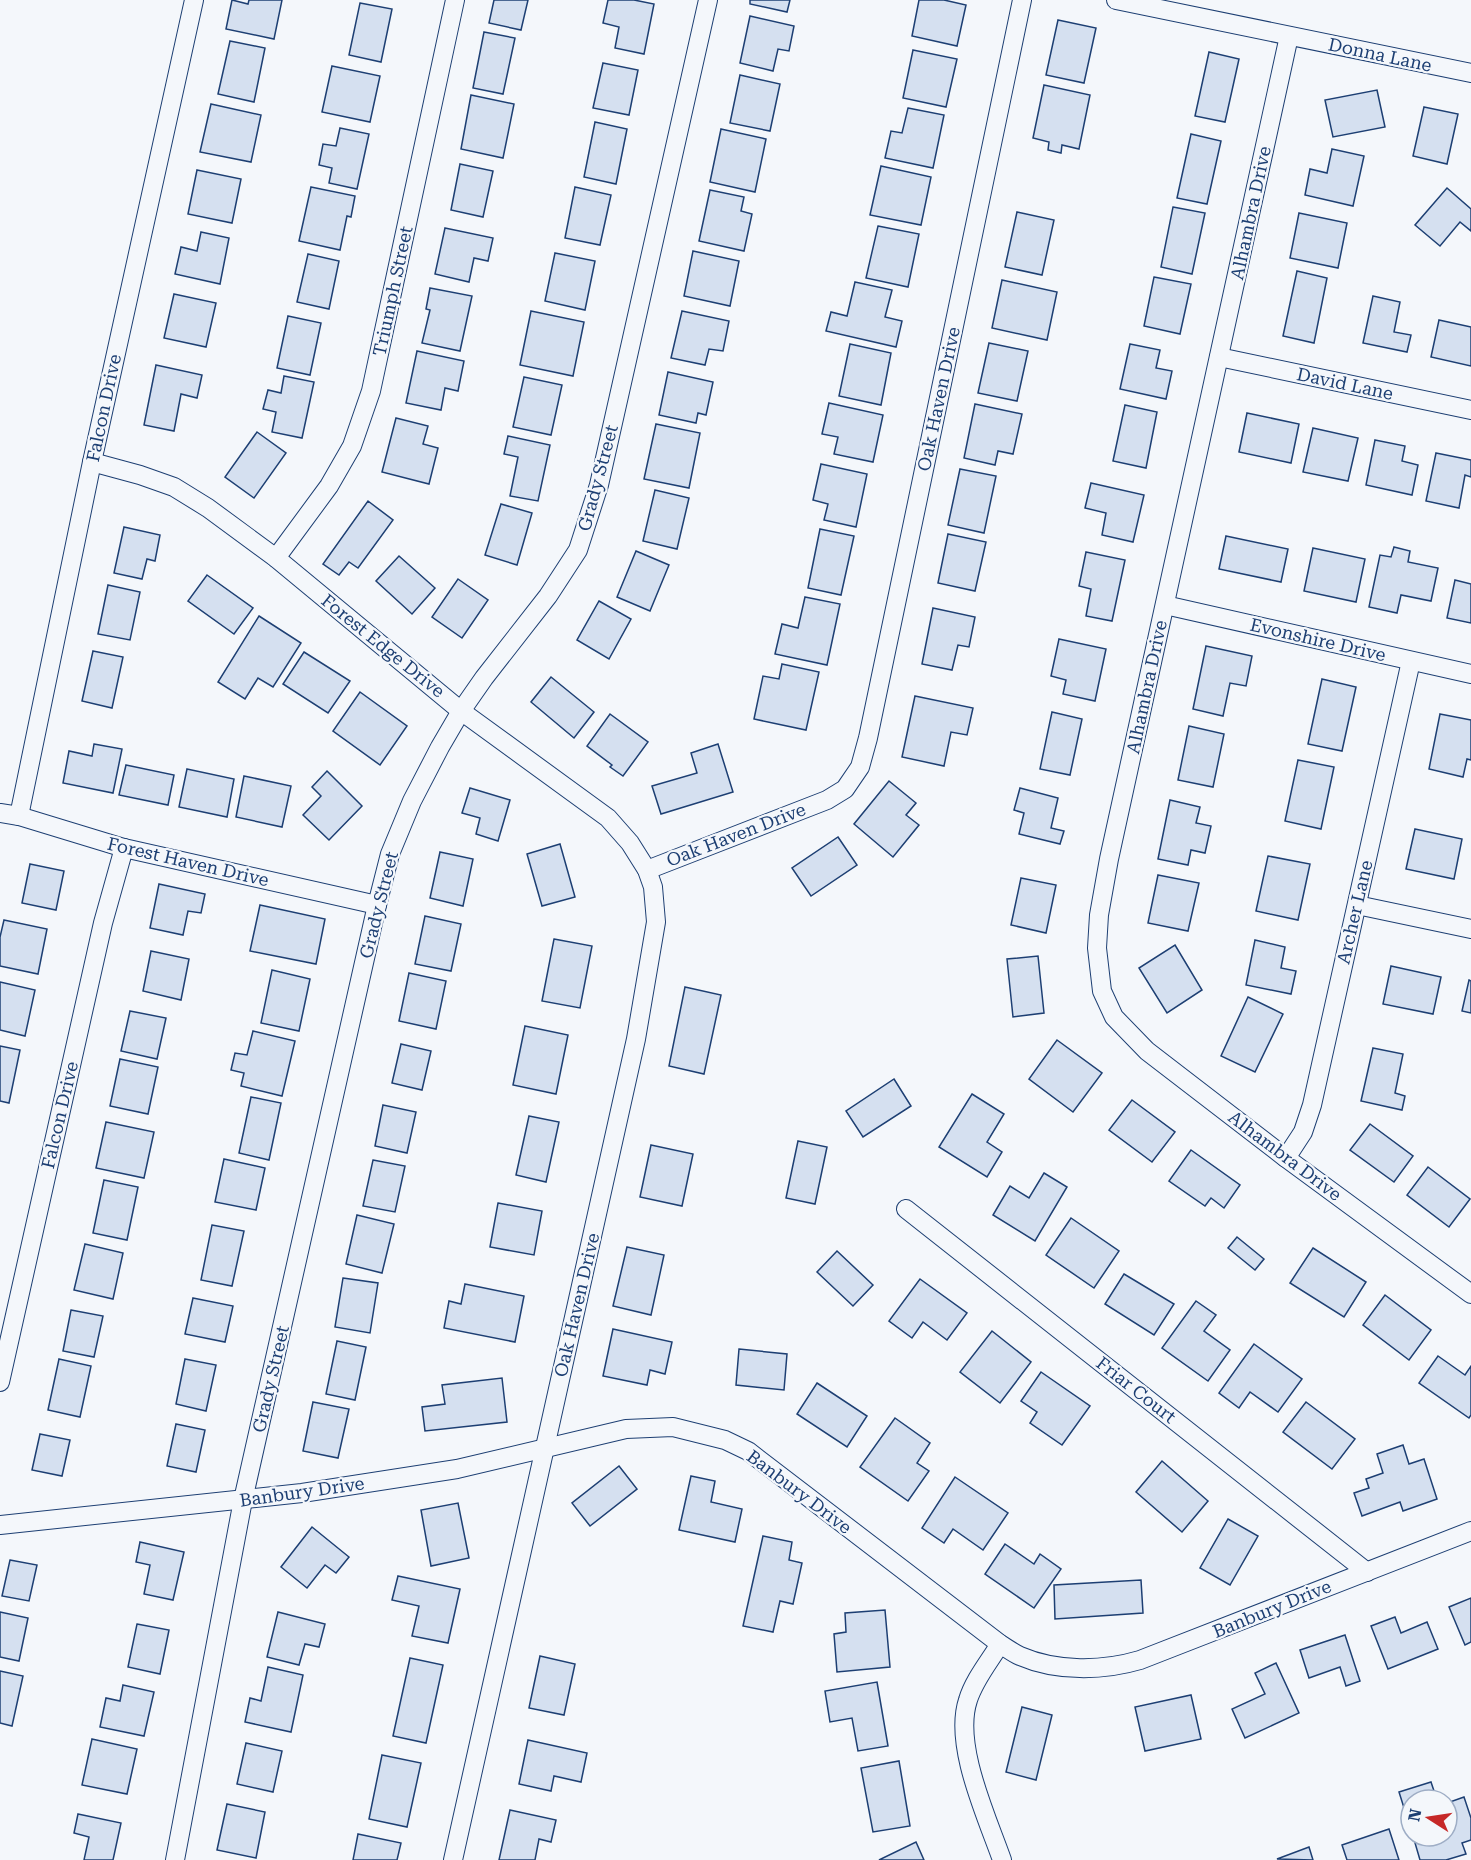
<svg xmlns="http://www.w3.org/2000/svg" width="1471" height="1860" viewBox="0 0 1471 1860" font-family="'Roboto Serif',serif">
<style>
.building{fill:#d5e0f0;stroke:#1d3f73;stroke-width:1.5}
.lines{fill:none;stroke-linecap:round;stroke-linejoin:round}
.minor-casing{stroke:#1d3f73;stroke-width:20}
.minor{stroke:#f4f7fb;stroke-width:18}
.labels{text-anchor:middle;stroke-width:4.5;stroke-linejoin:round;paint-order:stroke}
.street-label{font-size:18px;fill:#1d3f73;stroke:#f4f7fb}
</style>
<rect width="100%" height="100%" fill="#f4f7fb"/>
<g class="building">
<polygon points="232,0 248,4 249,0 282,0 274,39 226,29"/>
<polygon points="494,0 528,0 521,30 489,23"/>
<polygon points="608,0 634,0 654,4 644,54 615,48 619,27 603,23"/>
<polygon points="750,0 790,0 787,12 750,4"/>
<polygon points="919,0 944,0 966,5 957,46 912,36"/>
<polygon points="360,3 392,9 381,62 349,55"/>
<polygon points="750,16 794,26 789,51 778,49 773,71 740,63"/>
<polygon points="1058,20 1096,28 1084,83 1046,75"/>
<polygon points="484,32 515,38 503,94 473,88"/>
<polygon points="230,41 265,48 254,102 218,94"/>
<polygon points="913,50 957,59 946,107 903,98"/>
<polygon points="1209,52 1239,59 1225,122 1195,116"/>
<polygon points="603,63 638,70 629,115 593,108"/>
<polygon points="332,66 380,76 370,122 322,112"/>
<polygon points="740,75 780,84 770,131 730,123"/>
<polygon points="1044,85 1090,95 1079,149 1062,145 1061,153 1048,150 1049,142 1033,138"/>
<polygon points="1377,90 1385,127 1333,137 1325,100"/>
<polygon points="471,95 514,104 503,158 461,149"/>
<polygon points="211,104 261,115 251,162 200,152"/>
<polygon points="1424,107 1458,114 1447,164 1413,156"/>
<polygon points="908,108 944,115 933,168 885,158 891,131 902,133"/>
<polygon points="595,122 627,129 616,184 584,177"/>
<polygon points="340,128 369,134 357,189 329,183 332,168 319,165 323,144 336,146"/>
<polygon points="721,129 766,139 755,192 710,182"/>
<polygon points="1191,134 1221,141 1207,204 1177,198"/>
<polygon points="1332,149 1364,156 1353,206 1305,195 1310,169 1327,173"/>
<polygon points="460,164 493,171 483,217 451,210"/>
<polygon points="881,166 931,177 921,225 870,215"/>
<polygon points="197,170 241,179 232,223 188,214"/>
<polygon points="311,187 355,196 351,217 347,216 340,250 299,241"/>
<polygon points="575,187 611,195 600,245 565,238"/>
<polygon points="1447,188 1471,209 1471,231 1460,222 1440,246 1415,225"/>
<polygon points="710,190 744,197 741,211 752,214 744,251 699,241"/>
<polygon points="1173,207 1205,213 1192,274 1161,267"/>
<polygon points="1017,212 1054,220 1042,275 1005,267"/>
<polygon points="1299,213 1347,223 1338,268 1290,258"/>
<polygon points="878,226 919,234 908,287 866,278"/>
<polygon points="445,228 493,238 488,261 474,258 469,282 435,274"/>
<polygon points="201,232 229,238 220,284 175,274 181,247 197,251"/>
<polygon points="693,251 739,261 730,306 684,296"/>
<polygon points="555,253 595,261 585,310 545,301"/>
<polygon points="308,254 339,261 329,309 297,302"/>
<polygon points="1297,271 1327,278 1314,343 1283,336"/>
<polygon points="1154,277 1191,284 1180,334 1144,326"/>
<polygon points="1002,280 1057,292 1047,340 992,328"/>
<polygon points="855,282 892,290 885,317 902,321 896,347 826,331 831,312 847,316"/>
<polygon points="430,288 472,296 460,351 422,343 430,310 426,309"/>
<polygon points="174,294 216,303 206,347 164,338"/>
<polygon points="1373,296 1400,302 1394,332 1411,335 1407,352 1363,343"/>
<polygon points="531,311 584,322 573,376 520,365"/>
<polygon points="682,311 729,321 723,351 709,349 705,365 671,358"/>
<polygon points="288,316 321,323 310,375 277,368"/>
<polygon points="1439,320 1471,327 1471,366 1431,357"/>
<polygon points="989,343 1028,351 1017,401 978,393"/>
<polygon points="850,344 891,353 881,405 839,396"/>
<polygon points="1130,344 1160,350 1156,368 1172,371 1166,399 1120,389"/>
<polygon points="417,351 464,361 458,391 445,388 441,410 406,403"/>
<polygon points="156,365 202,375 197,398 181,394 174,431 144,425"/>
<polygon points="668,372 713,382 706,415 698,413 696,423 659,415"/>
<polygon points="284,376 314,382 302,438 272,432 276,412 263,409 268,390 281,393"/>
<polygon points="524,377 562,385 551,435 513,427"/>
<polygon points="829,403 883,415 873,462 834,454 838,437 822,434"/>
<polygon points="975,404 1022,414 1013,454 998,451 995,465 964,458"/>
<polygon points="1125,405 1157,412 1146,468 1113,461"/>
<polygon points="1247,413 1299,424 1291,463 1239,452"/>
<polygon points="396,418 428,426 423,444 438,448 429,484 382,472"/>
<polygon points="656,424 700,433 689,488 644,479"/>
<polygon points="1313,428 1358,438 1348,481 1303,472"/>
<polygon points="257,432 286,453 254,498 225,477"/>
<polygon points="508,436 550,445 538,501 510,496 518,457 504,454"/>
<polygon points="1375,440 1405,446 1402,461 1418,465 1412,495 1366,485"/>
<polygon points="1436,453 1471,460 1471,477 1465,475 1459,508 1426,501"/>
<polygon points="821,464 867,474 856,527 824,520 828,504 813,500"/>
<polygon points="960,469 996,476 984,533 948,525"/>
<polygon points="1091,483 1144,495 1133,542 1102,535 1106,513 1085,508"/>
<polygon points="655,490 689,498 677,549 643,541"/>
<polygon points="368,501 393,520 358,568 349,562 339,575 323,564"/>
<polygon points="501,504 532,513 517,565 485,555"/>
<polygon points="124,527 160,535 155,561 147,559 142,579 114,573"/>
<polygon points="820,529 854,536 841,595 808,588"/>
<polygon points="948,534 986,542 975,591 938,583"/>
<polygon points="1226,536 1288,549 1281,582 1219,569"/>
<polygon points="1394,547 1410,551 1408,562 1438,568 1431,601 1401,595 1397,613 1369,607 1380,555 1391,557"/>
<polygon points="1313,548 1365,559 1356,602 1304,591"/>
<polygon points="636,551 669,565 650,611 617,597"/>
<polygon points="1086,552 1125,560 1112,621 1086,616 1091,589 1079,586"/>
<polygon points="399,556 435,588 412,614 376,581"/>
<polygon points="207,575 253,608 234,634 188,601"/>
<polygon points="458,579 488,600 462,638 432,617"/>
<polygon points="1455,580 1471,584 1471,623 1447,618"/>
<polygon points="108,585 140,592 130,640 98,634"/>
<polygon points="805,597 840,604 827,665 775,654 782,624 798,628"/>
<polygon points="599,601 631,619 609,659 577,640"/>
<polygon points="933,608 975,617 969,647 958,645 952,670 922,664"/>
<polygon points="259,616 301,643 273,687 258,678 245,699 218,682"/>
<polygon points="1059,639 1106,649 1095,701 1063,694 1066,680 1051,676"/>
<polygon points="1206,646 1252,656 1246,686 1230,683 1223,716 1193,709"/>
<polygon points="93,651 123,657 112,708 82,701"/>
<polygon points="304,652 350,681 328,713 283,684"/>
<polygon points="782,664 819,672 806,730 754,719 763,676 779,679"/>
<polygon points="551,677 594,712 574,738 531,702"/>
<polygon points="1322,679 1356,687 1342,751 1308,744"/>
<polygon points="360,692 407,726 380,765 333,731"/>
<polygon points="915,696 973,708 967,735 951,732 944,766 902,757"/>
<polygon points="1052,712 1082,719 1070,775 1040,769"/>
<polygon points="610,714 648,742 623,776 610,767 612,765 587,746"/>
<polygon points="1440,714 1471,720 1471,760 1467,759 1463,777 1429,769"/>
<polygon points="1189,726 1224,734 1213,787 1178,780"/>
<polygon points="94,744 122,749 113,793 63,783 69,751 92,756"/>
<polygon points="718,744 733,792 661,814 652,786 697,773 691,753"/>
<polygon points="1298,760 1334,767 1321,829 1285,821"/>
<polygon points="126,765 174,775 168,805 119,795"/>
<polygon points="187,769 234,779 227,817 179,807"/>
<polygon points="327,771 362,806 329,840 303,815 321,796 312,787"/>
<polygon points="244,776 291,786 282,827 236,817"/>
<polygon points="889,781 916,803 906,815 919,825 893,857 854,824"/>
<polygon points="470,788 510,800 498,841 476,834 480,818 462,813"/>
<polygon points="1020,788 1058,798 1051,828 1064,831 1060,844 1019,834 1024,813 1014,810"/>
<polygon points="1170,800 1200,807 1196,823 1211,826 1205,853 1191,850 1188,865 1158,859"/>
<polygon points="1415,829 1462,839 1454,879 1406,869"/>
<polygon points="838,837 857,865 811,896 792,868"/>
<polygon points="560,844 575,897 542,906 527,854"/>
<polygon points="440,852 473,859 463,906 430,898"/>
<polygon points="1268,856 1310,864 1298,920 1256,911"/>
<polygon points="30,864 64,871 56,910 22,903"/>
<polygon points="1158,875 1199,883 1188,931 1148,923"/>
<polygon points="1021,878 1056,885 1046,933 1011,925"/>
<polygon points="159,884 205,894 201,913 188,911 183,935 150,928"/>
<polygon points="260,905 325,919 316,964 250,951"/>
<polygon points="425,916 461,924 451,971 415,964"/>
<polygon points="4,920 47,929 38,974 0,966 0,937"/>
<polygon points="554,939 592,946 580,1008 542,1001"/>
<polygon points="1255,940 1285,947 1281,968 1296,971 1291,994 1246,985"/>
<polygon points="1175,945 1202,990 1167,1013 1139,968"/>
<polygon points="151,951 189,959 181,1000 143,991"/>
<polygon points="1038,956 1044,1013 1013,1017 1007,959"/>
<polygon points="1391,966 1441,977 1433,1014 1383,1004"/>
<polygon points="272,970 310,979 299,1031 261,1023"/>
<polygon points="409,973 446,981 436,1029 399,1021"/>
<polygon points="1469,980 1471,981 1471,1013 1462,1011"/>
<polygon points="0,982 35,990 25,1036 0,1030"/>
<polygon points="685,987 721,995 704,1074 669,1066"/>
<polygon points="1248,997 1283,1014 1255,1072 1221,1056"/>
<polygon points="130,1011 166,1018 157,1059 121,1051"/>
<polygon points="525,1026 568,1035 556,1094 513,1085"/>
<polygon points="253,1031 295,1041 282,1096 241,1086 244,1073 231,1070 235,1053 247,1055"/>
<polygon points="1057,1040 1102,1073 1073,1112 1029,1079"/>
<polygon points="401,1044 431,1051 422,1090 392,1083"/>
<polygon points="0,1046 20,1050 9,1103 0,1101"/>
<polygon points="1373,1048 1403,1054 1395,1093 1405,1096 1402,1110 1361,1101"/>
<polygon points="120,1059 158,1067 148,1114 110,1106"/>
<polygon points="894,1079 911,1106 863,1137 846,1111"/>
<polygon points="972,1094 1004,1114 987,1142 1002,1152 987,1177 939,1147"/>
<polygon points="251,1097 281,1103 269,1160 239,1153"/>
<polygon points="1132,1100 1175,1132 1152,1162 1109,1130"/>
<polygon points="383,1105 416,1112 407,1153 375,1146"/>
<polygon points="529,1116 559,1122 546,1182 516,1175"/>
<polygon points="106,1122 154,1132 144,1178 96,1168"/>
<polygon points="1370,1124 1413,1156 1394,1182 1350,1150"/>
<polygon points="798,1141 827,1147 815,1204 786,1198"/>
<polygon points="651,1145 693,1154 682,1206 640,1197"/>
<polygon points="1191,1150 1240,1185 1224,1208 1211,1198 1205,1206 1169,1181"/>
<polygon points="224,1159 265,1168 256,1210 215,1202"/>
<polygon points="373,1160 405,1166 395,1212 363,1206"/>
<polygon points="1428,1167 1470,1199 1449,1227 1407,1195"/>
<polygon points="1044,1173 1067,1187 1035,1241 993,1215 1010,1186 1029,1198"/>
<polygon points="104,1180 138,1187 127,1240 93,1233"/>
<polygon points="498,1203 542,1211 534,1255 490,1247"/>
<polygon points="357,1215 394,1224 382,1273 346,1264"/>
<polygon points="1071,1218 1119,1251 1094,1288 1046,1255"/>
<polygon points="212,1225 244,1231 232,1286 201,1280"/>
<polygon points="1237,1237 1264,1259 1255,1270 1228,1248"/>
<polygon points="85,1244 123,1253 113,1299 74,1290"/>
<polygon points="627,1247 664,1255 651,1315 613,1306"/>
<polygon points="1313,1248 1366,1282 1344,1317 1290,1283"/>
<polygon points="837,1251 873,1285 853,1306 817,1272"/>
<polygon points="1124,1274 1174,1304 1154,1335 1105,1304"/>
<polygon points="343,1278 378,1283 370,1333 335,1327"/>
<polygon points="920,1279 967,1313 947,1340 923,1322 912,1338 889,1321"/>
<polygon points="465,1284 524,1296 515,1342 444,1328 449,1301 461,1304"/>
<polygon points="1385,1295 1431,1330 1409,1360 1363,1325"/>
<polygon points="193,1298 233,1306 225,1342 185,1334"/>
<polygon points="1196,1301 1216,1315 1204,1331 1230,1350 1208,1381 1162,1348"/>
<polygon points="71,1310 103,1316 94,1357 63,1351"/>
<polygon points="613,1329 672,1342 665,1374 650,1370 647,1385 603,1376"/>
<polygon points="992,1331 1031,1362 1000,1403 960,1372"/>
<polygon points="337,1341 366,1347 355,1400 326,1394"/>
<polygon points="1254,1344 1302,1379 1278,1412 1250,1392 1239,1408 1219,1393"/>
<polygon points="739,1349 787,1354 784,1390 736,1385"/>
<polygon points="1438,1356 1465,1375 1471,1366 1471,1415 1469,1418 1419,1383"/>
<polygon points="59,1359 91,1366 80,1417 48,1410"/>
<polygon points="185,1359 216,1365 206,1411 176,1404"/>
<polygon points="1041,1372 1090,1406 1062,1445 1030,1423 1037,1412 1021,1401"/>
<polygon points="502,1378 507,1422 425,1431 422,1407 445,1404 442,1385"/>
<polygon points="817,1383 867,1416 847,1447 797,1414"/>
<polygon points="313,1402 349,1409 338,1458 303,1451"/>
<polygon points="1306,1402 1355,1439 1332,1469 1283,1432"/>
<polygon points="895,1418 930,1443 917,1463 929,1471 908,1501 860,1467"/>
<polygon points="176,1424 205,1430 196,1472 167,1466"/>
<polygon points="40,1434 70,1440 62,1476 32,1470"/>
<polygon points="1403,1445 1409,1464 1424,1459 1437,1499 1403,1511 1400,1502 1362,1516 1354,1493 1369,1488 1366,1479 1383,1473 1377,1454"/>
<polygon points="1162,1461 1208,1501 1182,1532 1136,1492"/>
<polygon points="619,1466 637,1489 590,1526 572,1503"/>
<polygon points="691,1476 715,1481 711,1502 742,1509 735,1542 679,1530"/>
<polygon points="955,1477 1008,1513 983,1550 953,1529 944,1543 922,1528"/>
<polygon points="458,1503 469,1558 431,1566 421,1510"/>
<polygon points="1228,1519 1258,1536 1230,1585 1200,1568"/>
<polygon points="312,1527 349,1557 336,1573 325,1565 307,1588 281,1567"/>
<polygon points="763,1536 792,1542 789,1560 802,1563 793,1604 780,1601 773,1632 743,1626"/>
<polygon points="140,1542 184,1552 173,1600 144,1594 150,1565 136,1562"/>
<polygon points="1005,1544 1034,1564 1040,1554 1061,1569 1034,1608 985,1574"/>
<polygon points="10,1560 37,1565 29,1601 2,1596"/>
<polygon points="398,1576 460,1589 448,1643 412,1636 419,1606 392,1600"/>
<polygon points="1141,1580 1143,1613 1055,1619 1054,1585"/>
<polygon points="1471,1598 1471,1642 1465,1645 1449,1607"/>
<polygon points="885,1610 890,1667 837,1672 834,1634 846,1632 845,1613"/>
<polygon points="0,1612 28,1618 19,1661 0,1657"/>
<polygon points="278,1612 325,1624 319,1647 305,1644 299,1665 267,1657"/>
<polygon points="1395,1617 1401,1633 1427,1622 1438,1649 1388,1669 1371,1626"/>
<polygon points="137,1624 169,1630 160,1674 128,1667"/>
<polygon points="1345,1635 1360,1681 1346,1686 1340,1667 1309,1678 1300,1650"/>
<polygon points="540,1656 575,1664 564,1715 529,1708"/>
<polygon points="410,1658 443,1665 426,1743 393,1736"/>
<polygon points="1276,1663 1299,1713 1245,1738 1232,1709 1265,1694 1255,1673"/>
<polygon points="268,1667 303,1675 291,1732 245,1722 250,1698 261,1701"/>
<polygon points="0,1671 23,1676 12,1726 0,1723"/>
<polygon points="877,1682 888,1746 858,1751 852,1718 830,1722 825,1691"/>
<polygon points="123,1685 154,1692 144,1736 100,1727 106,1698 120,1701"/>
<polygon points="1191,1695 1201,1739 1145,1751 1135,1707"/>
<polygon points="1022,1707 1052,1715 1036,1780 1006,1772"/>
<polygon points="92,1739 137,1749 127,1794 82,1785"/>
<polygon points="528,1740 587,1753 581,1782 554,1776 551,1791 519,1784"/>
<polygon points="246,1743 282,1751 273,1792 237,1784"/>
<polygon points="382,1755 421,1763 407,1827 369,1819"/>
<polygon points="899,1761 910,1826 873,1832 861,1768"/>
<polygon points="1431,1782 1437,1800 1411,1800 1411,1830 1399,1792"/>
<polygon points="1464,1797 1471,1818 1471,1840 1462,1843 1466,1854 1446,1860 1420,1860 1413,1836 1447,1836 1447,1803"/>
<polygon points="227,1804 265,1812 256,1858 217,1850"/>
<polygon points="510,1810 556,1820 551,1842 539,1839 535,1860 499,1860"/>
<polygon points="78,1814 121,1823 113,1860 84,1860 89,1837 74,1833"/>
<polygon points="1389,1829 1399,1860 1347,1860 1342,1845"/>
<polygon points="358,1834 401,1843 397,1860 353,1860"/>
<polygon points="916,1842 924,1860 879,1860"/>
<polygon points="1309,1847 1313,1860 1277,1859"/>
</g>
<g class="lines">
<defs>
<g id="minor">
<polyline points="1116,0 1471,73"/>
<polyline points="1289,36 1109,859 1099,915 1097,948 1102,991 1114,1017 1147,1051 1286,1158 1471,1294"/>
<polyline points="1219,357 1471,410"/>
<polyline points="92,462 140,475 174,487 208,508 276,558 461,711 608,818 630,843 647,870 653,887 656,922 636,1039 453,1860"/>
<polyline points="276,558 329,486 352,446 371,391 455,0"/>
<polyline points="1165,605 1471,674"/>
<polyline points="0,813 19,816 124,848 377,905"/>
<polyline points="19,816 92,462 194,0"/>
<polyline points="647,870 827,800 845,789 860,767 868,738 1022,0"/>
<polyline points="1357,905 1471,929"/>
<polyline points="1286,1158 1303,1132 1312,1105 1411,661"/>
<polyline points="906,1209 1367,1572"/>
<polyline points="0,1382 103,923 124,848"/>
<path d="M 0,1525 L 302,1493 L 457,1469 L 626,1429 L 673,1427 L 725,1440 L 748,1451 L 1000,1644 C 1007,1648 1013,1653 1020,1656 C 1057,1672 1103,1671 1140,1660 L 1471,1531"/>
<path d="M 1000,1644 C 989,1662 974,1680 968,1700 C 953,1745 987,1817 1002,1860"/>
<polyline points="175,1860 243,1500 377,905 390,854 412,801 440,747 461,711 484,678 548,596 578,550 599,485 708,0"/>
</g>
</defs>
<use href="#minor" class="minor-casing"/>
<use href="#minor" class="minor"/>
</g>
<g class="labels">
<g class="street-label">
<text transform="translate(1380 55) rotate(12)" y="6">Donna Lane</text>
<text transform="translate(1251 213) rotate(-78)" y="6">Alhambra Drive</text>
<text transform="translate(393 291) rotate(-78)" y="6">Triumph Street</text>
<text transform="translate(1345 384) rotate(12)" y="6">David Lane</text>
<text transform="translate(939 399) rotate(-78)" y="6">Oak Haven Drive</text>
<text transform="translate(104 408) rotate(-78)" y="6">Falcon Drive</text>
<text transform="translate(598 478) rotate(-75)" y="6">Grady Street</text>
<text transform="translate(1318 640) rotate(13)" y="6">Evonshire Drive</text>
<text transform="translate(383 646) rotate(39)" y="6">Forest Edge Drive</text>
<text transform="translate(1147 687) rotate(-78)" y="6">Alhambra Drive</text>
<text transform="translate(736 835) rotate(-21)" y="6">Oak Haven Drive</text>
<text transform="translate(188 862) rotate(13)" y="6">Forest Haven Drive</text>
<text transform="translate(379 905) rotate(-76)" y="6">Grady Street</text>
<text transform="translate(1355 912) rotate(-77)" y="6">Archer Lane</text>
<text transform="translate(60 1115) rotate(-77)" y="6">Falcon Drive</text>
<text transform="translate(1285 1156) rotate(37)" y="6">Alhambra Drive</text>
<text transform="translate(577 1305) rotate(-77)" y="6">Oak Haven Drive</text>
<text transform="translate(271 1379) rotate(-77)" y="6">Grady Street</text>
<text transform="translate(1136 1390) rotate(38)" y="6">Friar Court</text>
<text transform="translate(302 1492) rotate(-8)" y="6">Banbury Drive</text>
<text transform="translate(799 1492) rotate(37)" y="6">Banbury Drive</text>
<text transform="translate(1272 1609) rotate(-22)" y="6">Banbury Drive</text>
</g>
</g>
<g transform="translate(1429 1818) rotate(282)"><circle r="28" fill="#f4f7fb" stroke="#9eadc5" stroke-width="1.5"/>
<path d="M0-4.5L10 22L0 15L-10 22Z" fill="#c62828"/>
<text y="-9" font-size="16" font-weight="bold" text-anchor="middle" fill="#1d3f73">N</text>
</g>
</svg>
